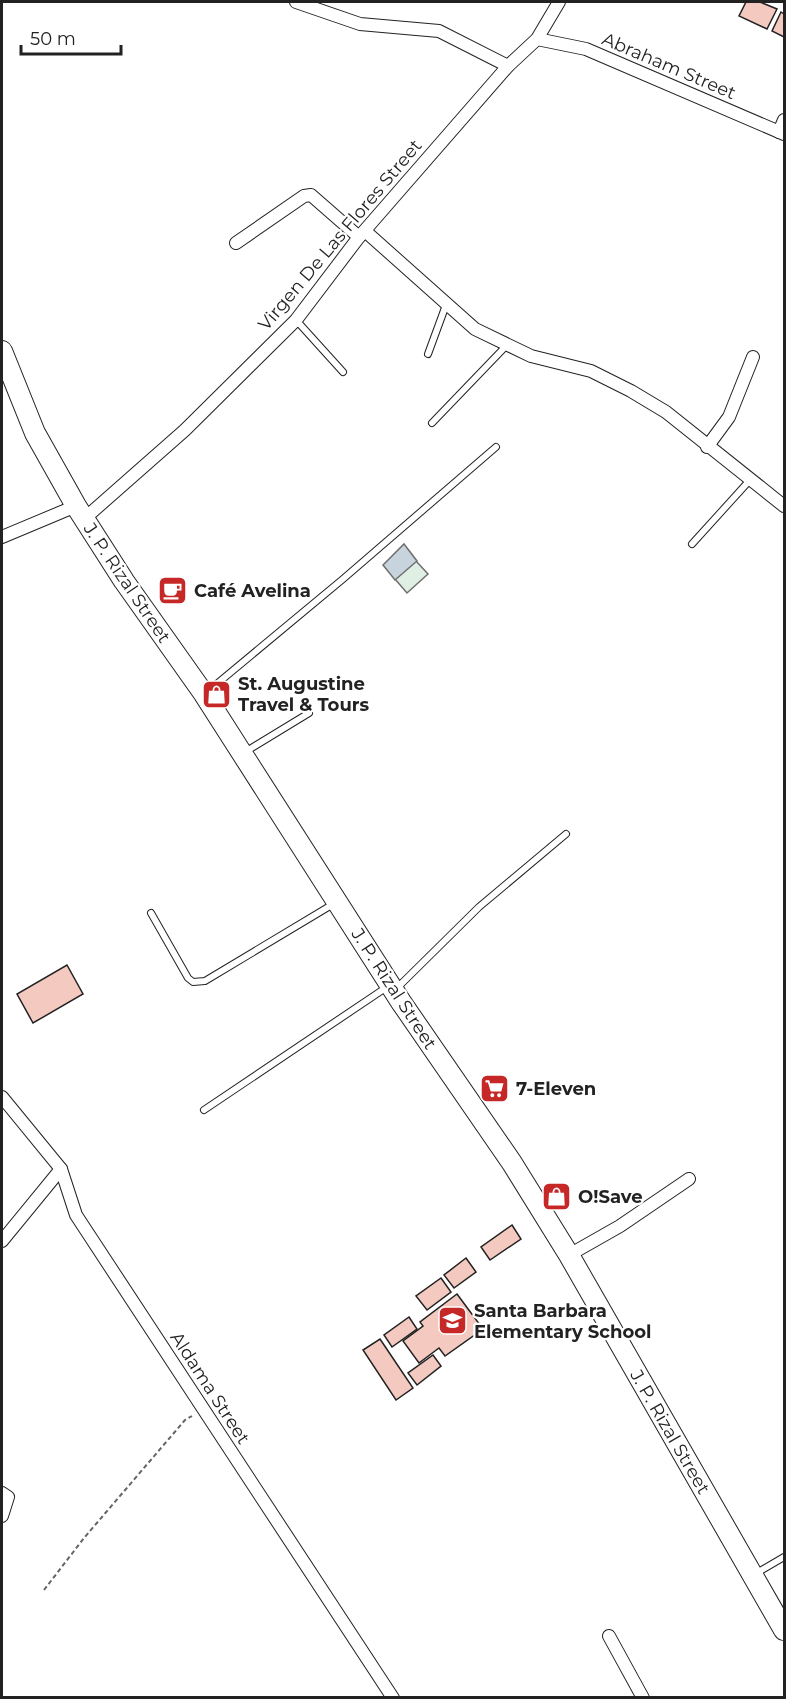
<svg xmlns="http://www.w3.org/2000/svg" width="786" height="1699" viewBox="0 0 786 1699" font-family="Montserrat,sans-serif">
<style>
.green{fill:#e0efe3;stroke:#6f6f6f;stroke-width:1.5}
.water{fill:#c7d3dd;stroke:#6f6f6f;stroke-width:1.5}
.building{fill:#f3c9c0;stroke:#222;stroke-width:1.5}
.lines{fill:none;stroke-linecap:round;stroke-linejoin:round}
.lane-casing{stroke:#222;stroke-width:8}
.street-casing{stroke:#222;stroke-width:14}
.primary-casing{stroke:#222;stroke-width:22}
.path{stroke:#646464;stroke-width:2;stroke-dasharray:4.5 3;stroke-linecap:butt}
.lane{stroke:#fff;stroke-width:6}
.street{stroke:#fff;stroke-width:12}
.primary{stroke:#fff;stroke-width:20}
.labels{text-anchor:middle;stroke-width:4.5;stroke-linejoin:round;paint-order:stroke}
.street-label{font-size:18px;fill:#222;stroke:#fff}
.poi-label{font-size:18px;font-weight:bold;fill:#222;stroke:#fff;text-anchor:start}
</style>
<rect width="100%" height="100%" fill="#fff"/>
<polygon class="green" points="416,561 428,574 407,593 395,579"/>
<polygon class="water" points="404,544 417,561 395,580 383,565"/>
<g class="building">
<polygon points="746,2 760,2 777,9 767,29 739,16"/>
<polygon points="781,12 784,14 784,37 772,31"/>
<polygon points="67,965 83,994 33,1023 17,994"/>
<polygon points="512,1225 521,1239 490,1260 481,1247"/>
<polygon points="466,1258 476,1272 454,1288 444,1275"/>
<polygon points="441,1278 451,1292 427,1310 416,1296"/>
<polygon points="457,1294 483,1329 445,1356 439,1348 419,1363 403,1341 423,1326 420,1322"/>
<polygon points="409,1317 417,1329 392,1347 384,1335"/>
<polygon points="380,1339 413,1388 396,1400 363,1350"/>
<polygon points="433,1355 441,1366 417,1385 408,1373"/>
</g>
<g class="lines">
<defs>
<g id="lane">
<polyline points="296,320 343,372"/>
<polyline points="428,354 446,305"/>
<polyline points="432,423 507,345"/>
<polyline points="692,544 750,480"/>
<polyline points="207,692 343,579 496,447"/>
<polyline points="245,752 309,713"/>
<polyline points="151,913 188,978 193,982 205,981 335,903"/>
<polyline points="396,989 479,907 566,834"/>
<polyline points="204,1110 387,987"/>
<polyline points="755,1574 784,1557"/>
</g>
<g id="street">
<polyline points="296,2 360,24 439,31 508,66"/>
<polyline points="537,39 586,49 784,134"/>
<polyline points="779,132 784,120"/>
<polyline points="365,231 475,329 531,356 591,371 631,391 666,412 784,506"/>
<polyline points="236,243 304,196 311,195 359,237"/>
<polyline points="707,447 729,417 753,357"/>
<polyline points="84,519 185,430 296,320 359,237 508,66 537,39 559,2"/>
<polyline points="2,537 76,506"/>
<polyline points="2,1097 61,1169 76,1215 393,1698"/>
<polyline points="2,1241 61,1169"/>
<polyline points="569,1255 620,1226 689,1179"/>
<polyline points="2,1493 8,1497 2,1516"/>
<polyline points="609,1636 643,1698"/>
</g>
<polyline id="primary" points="2,351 35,433 76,506 124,581 204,694 401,1002 512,1163 569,1255 784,1630"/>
</defs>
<use href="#lane" class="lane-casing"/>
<use href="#street" class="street-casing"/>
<use href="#primary" class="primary-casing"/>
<polyline class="path" points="44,1590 84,1538 185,1420 192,1416"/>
<use href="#lane" class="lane"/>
<use href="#street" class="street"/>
<use href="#primary" class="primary"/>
</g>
<defs>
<symbol id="cafe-square" viewBox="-11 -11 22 22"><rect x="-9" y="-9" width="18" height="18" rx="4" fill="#c62828" stroke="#fff"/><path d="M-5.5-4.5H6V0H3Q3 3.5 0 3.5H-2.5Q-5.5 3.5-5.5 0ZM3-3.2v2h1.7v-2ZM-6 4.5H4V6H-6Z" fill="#fff"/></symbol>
<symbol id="shop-square" viewBox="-11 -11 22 22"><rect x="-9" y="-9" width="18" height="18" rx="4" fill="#c62828" stroke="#fff"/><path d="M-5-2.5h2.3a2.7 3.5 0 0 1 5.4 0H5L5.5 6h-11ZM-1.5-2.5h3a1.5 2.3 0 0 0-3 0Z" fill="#fff"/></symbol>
<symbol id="supermarket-square" viewBox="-11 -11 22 22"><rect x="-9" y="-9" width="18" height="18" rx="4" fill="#c62828" stroke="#fff"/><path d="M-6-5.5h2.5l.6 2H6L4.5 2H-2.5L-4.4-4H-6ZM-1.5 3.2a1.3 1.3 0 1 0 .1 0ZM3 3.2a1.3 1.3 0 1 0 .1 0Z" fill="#fff"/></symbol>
<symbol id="school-square" viewBox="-11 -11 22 22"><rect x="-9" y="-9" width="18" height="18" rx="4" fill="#c62828" stroke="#fff"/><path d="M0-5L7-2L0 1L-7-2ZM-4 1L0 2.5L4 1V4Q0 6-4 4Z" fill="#fff"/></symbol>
</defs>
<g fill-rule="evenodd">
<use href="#cafe-square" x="156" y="574" width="33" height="33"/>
<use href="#shop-square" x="200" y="678" width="33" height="33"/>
<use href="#supermarket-square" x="478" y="1072" width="33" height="33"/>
<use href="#shop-square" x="540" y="1180" width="33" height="33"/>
<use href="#school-square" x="436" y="1304" width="33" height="33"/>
</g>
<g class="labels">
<g class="street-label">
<text transform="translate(669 66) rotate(23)" y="6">Abraham Street</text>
<text transform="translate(340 235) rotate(-50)" y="6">Virgen De Las Flores Street</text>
<text transform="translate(127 583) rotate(56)" y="6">J. P. Rizal Street</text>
<text transform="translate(394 989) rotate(57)" y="6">J. P. Rizal Street</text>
<text transform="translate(210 1388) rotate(57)" y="6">Aldama Street</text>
<text transform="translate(670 1432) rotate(60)" y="6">J. P. Rizal Street</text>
</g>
<g class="poi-label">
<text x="194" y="597">Café Avelina</text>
<text x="238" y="690">St. Augustine<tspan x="238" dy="21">Travel &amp; Tours</tspan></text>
<text x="516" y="1095">7-Eleven</text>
<text x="578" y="1203">O!Save</text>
<text x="474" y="1317">Santa Barbara<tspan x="474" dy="21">Elementary School</tspan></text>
</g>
</g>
<rect width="786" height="1699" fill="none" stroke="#222222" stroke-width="6"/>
<path d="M21 45v9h100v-9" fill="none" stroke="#222222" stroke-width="3"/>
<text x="30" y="45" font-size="18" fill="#222222" stroke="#ffffff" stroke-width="4.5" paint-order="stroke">50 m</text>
</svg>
